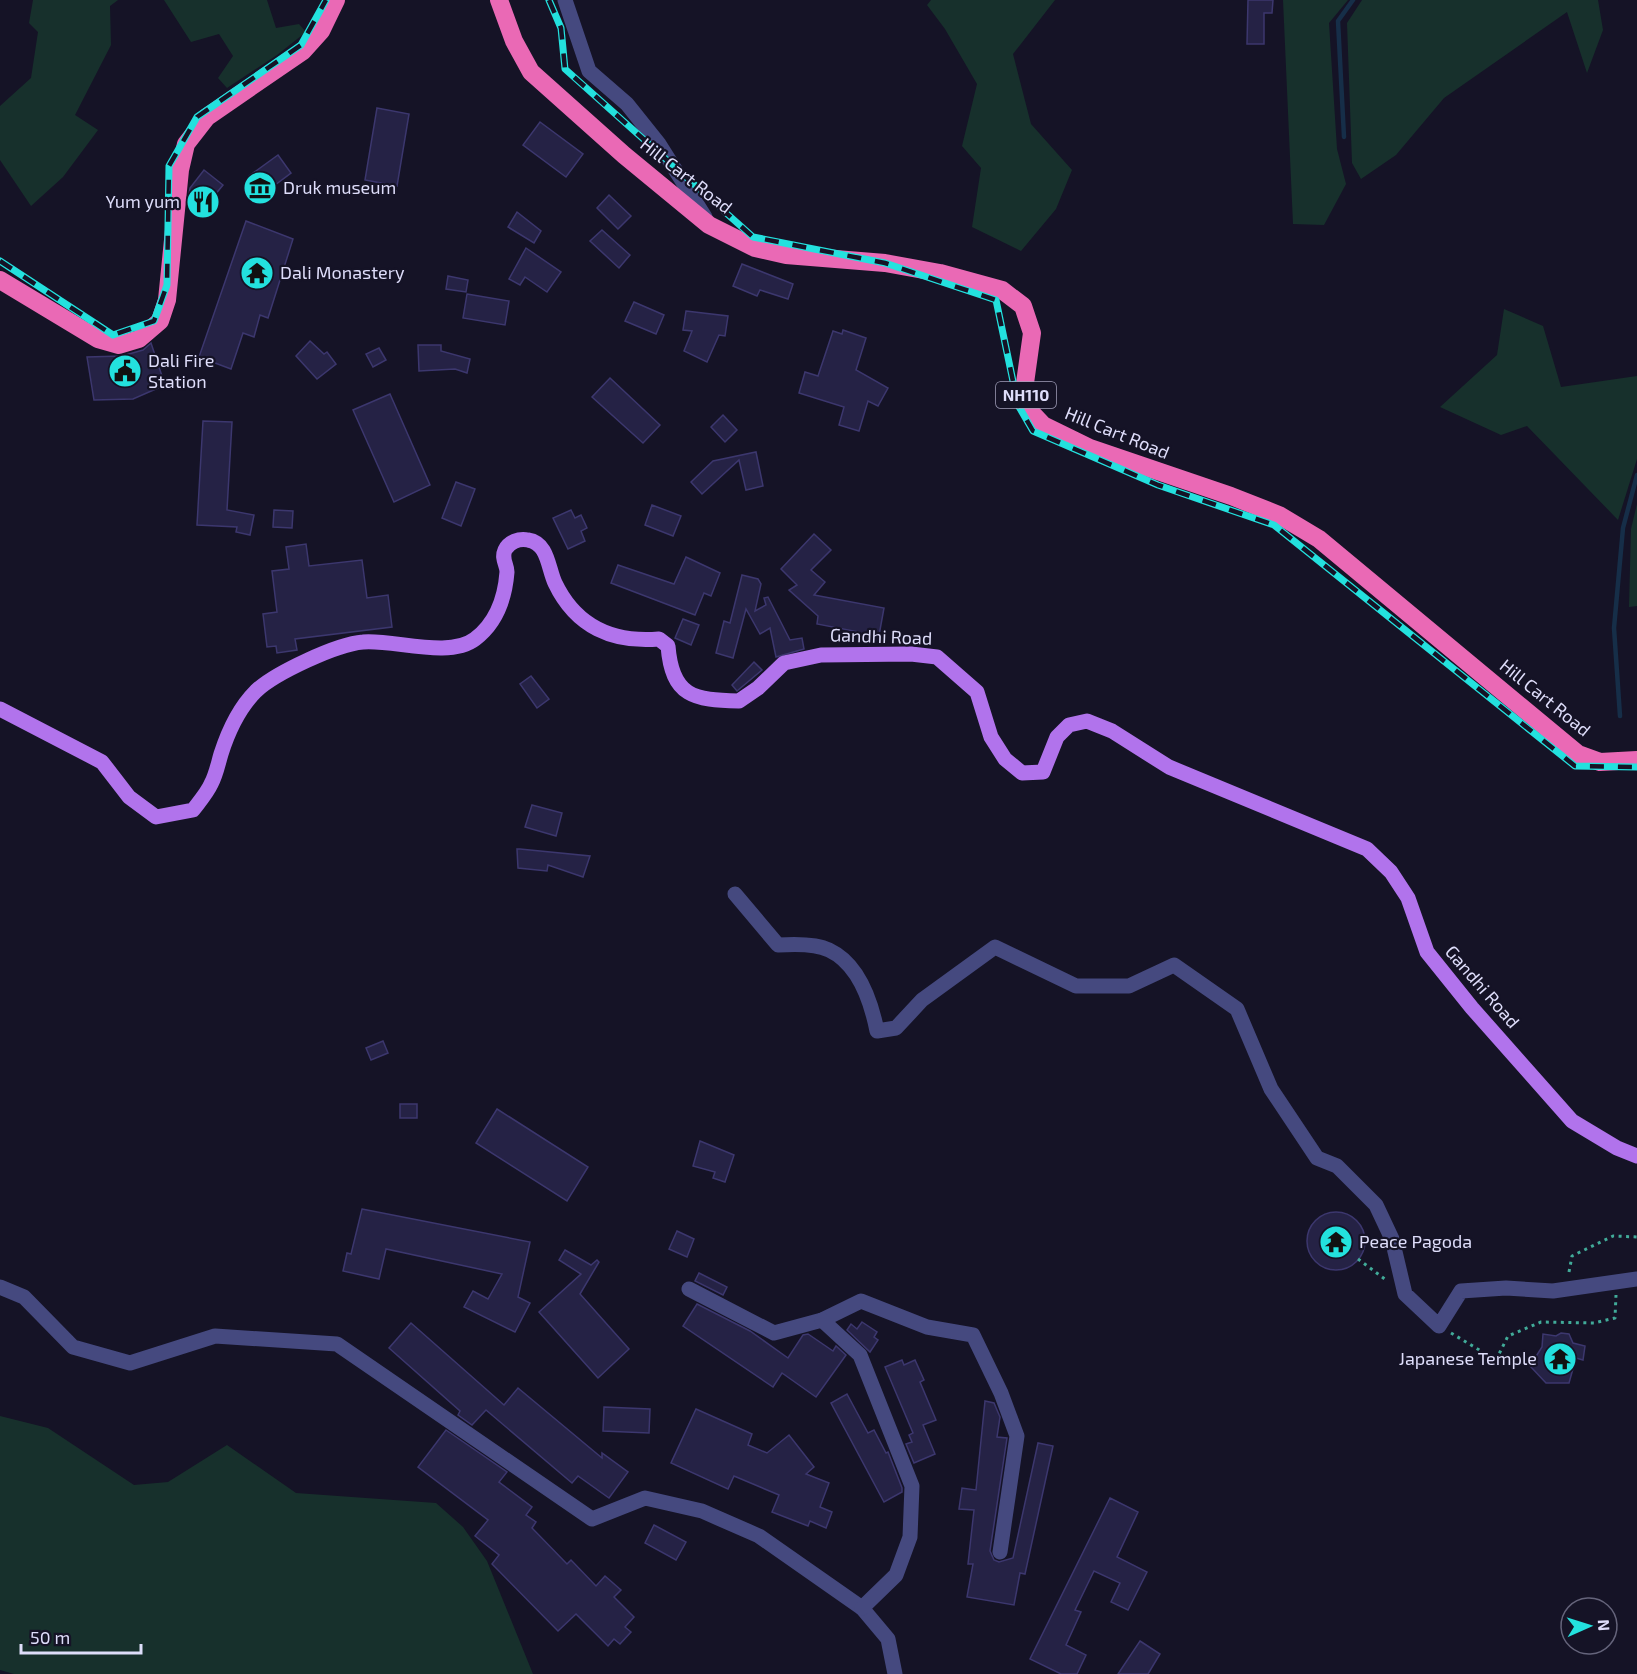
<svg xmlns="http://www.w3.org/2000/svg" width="1637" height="1674" viewBox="0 0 1637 1674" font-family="'Exo 2',sans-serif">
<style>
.green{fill:#17302c}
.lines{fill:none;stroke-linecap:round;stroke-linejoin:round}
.stream{stroke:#162e48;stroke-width:4.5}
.building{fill:#252245;stroke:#3c376e;stroke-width:1.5}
.path{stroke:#41ab99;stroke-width:3;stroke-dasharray:3 4.5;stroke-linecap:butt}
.minor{stroke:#45497f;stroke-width:15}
.major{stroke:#b173ec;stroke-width:15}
.highway{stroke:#ea69b5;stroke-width:18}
.rail-casing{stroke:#23e1de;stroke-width:7}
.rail{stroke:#151326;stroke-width:4.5;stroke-dasharray:14;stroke-linecap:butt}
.labels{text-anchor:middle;stroke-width:4.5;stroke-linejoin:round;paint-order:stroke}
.shield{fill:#151326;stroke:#a2a0ba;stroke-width:1.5}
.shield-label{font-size:16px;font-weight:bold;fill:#deddfa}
.street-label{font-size:18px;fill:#deddfa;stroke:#151326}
.poi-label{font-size:18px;fill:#deddfa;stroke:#151326;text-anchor:start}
</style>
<rect width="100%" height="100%" fill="#151326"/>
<g class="green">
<polygon points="33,0 118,0 110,6 111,45 75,115 98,130 63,177 31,206 0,160 0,106 31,78 38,32 29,23"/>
<polygon points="164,0 267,0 276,28 299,24 306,32 277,55 227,88 218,78 233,56 219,34 191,42"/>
<polygon points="931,0 1055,0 1013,54 1031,124 1072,170 1056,209 1021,251 972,227 981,168 962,146 977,84 945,29 927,5"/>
<polygon points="1283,0 1348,0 1329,23 1337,149 1346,184 1324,225 1293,224"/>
<polygon points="1362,0 1598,0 1603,30 1587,73 1567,12 1444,98 1396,155 1361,179 1352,163 1347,23"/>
<polygon points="1504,309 1543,326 1561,387 1637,376 1637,459 1618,520 1527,426 1501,435 1440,407 1497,355"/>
<polygon points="1637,504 1637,606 1629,607 1631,529"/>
<polygon points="0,1416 48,1428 134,1485 168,1482 227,1445 296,1493 436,1503 463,1527 487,1561 533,1674 14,1674 0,1670"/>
</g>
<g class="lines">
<g class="stream">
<polyline points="1344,137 1338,21 1353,0"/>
<polyline points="1620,716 1614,628 1623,528 1637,475"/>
</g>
</g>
<g class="building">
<polygon points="1248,0 1273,0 1272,13 1264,13 1264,44 1247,44"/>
<polygon points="377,108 409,114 397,186 365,180"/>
<polygon points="540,122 583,154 566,177 523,145"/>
<polygon points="278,155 291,173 263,194 249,176"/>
<polygon points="204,170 223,185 205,207 189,194 190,188"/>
<polygon points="609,195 631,216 618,229 597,208"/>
<polygon points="517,212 541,231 534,243 508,227"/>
<polygon points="246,221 293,239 268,318 260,315 254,337 243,333 231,369 199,357"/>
<polygon points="602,230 630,255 619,268 590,241"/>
<polygon points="526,248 561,272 547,292 525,277 520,285 509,279"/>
<polygon points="742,264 793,284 788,299 760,290 757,296 733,286"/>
<polygon points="448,276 468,280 466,292 446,289"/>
<polygon points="467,294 509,301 505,325 463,318"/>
<polygon points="634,302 664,315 656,334 625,321"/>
<polygon points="686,311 728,316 725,336 719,335 707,362 684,351 692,331 683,330"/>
<polygon points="843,330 866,338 856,370 888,388 878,406 868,401 859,431 839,425 844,407 799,393 805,372 818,376 833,331 842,334"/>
<polygon points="310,341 324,354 327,352 336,364 317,379 296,356"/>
<polygon points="151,343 165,385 133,399 94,400 87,357 122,356 143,350"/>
<polygon points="418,345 441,345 441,351 470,359 467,373 455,369 419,371"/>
<polygon points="379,348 386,360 373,367 366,354"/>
<polygon points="610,378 660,425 643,443 592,397"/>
<polygon points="390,394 430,485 394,502 353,410"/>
<polygon points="723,415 737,430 725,442 711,427"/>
<polygon points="203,421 232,422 227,510 254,515 250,535 236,532 237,527 197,525"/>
<polygon points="756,452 763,486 746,490 739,460 702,494 691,482 713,461"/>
<polygon points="456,482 475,489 461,526 442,518"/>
<polygon points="652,505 681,516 673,536 645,525"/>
<polygon points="274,510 293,511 292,528 273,527"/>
<polygon points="571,510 575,518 581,515 587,528 581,531 585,541 568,549 553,518"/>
<polygon points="814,534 831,550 811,570 825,582 814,595 884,608 878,641 858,638 859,632 817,624 818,616 789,590 797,585 781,569"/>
<polygon points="306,544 309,566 362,560 367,598 388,595 392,627 295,639 297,650 277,653 276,646 267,647 263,614 277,612 272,571 289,569 286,547"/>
<polygon points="686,557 720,573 711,596 704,593 695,615 611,583 618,565 674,584"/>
<polygon points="742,575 758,579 761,584 755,611 766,605 764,598 768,597 790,640 802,638 804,649 776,657 770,628 760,634 746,609 733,658 716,653 724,621 730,623"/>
<polygon points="683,619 699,625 691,645 675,638"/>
<polygon points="754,662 762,670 737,691 732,685"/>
<polygon points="531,676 549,699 537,708 520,684"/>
<polygon points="532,805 562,813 556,836 525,827"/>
<polygon points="517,849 520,849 590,856 583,877 548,865 547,871 518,868"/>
<polygon points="383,1041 388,1053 371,1060 366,1048"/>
<rect x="400" y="1104" width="17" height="14"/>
<polygon points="497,1109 588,1167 567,1201 476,1143"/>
<polygon points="700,1141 734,1155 725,1182 713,1178 715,1172 693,1166"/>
<polygon points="362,1209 530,1242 518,1297 530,1303 515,1332 464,1307 473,1291 488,1299 502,1274 386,1249 379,1279 343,1271 347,1253 351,1254"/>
<circle cx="1336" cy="1241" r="29"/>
<polygon points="677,1231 694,1239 687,1257 669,1249"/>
<polygon points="565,1250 591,1265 597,1260 599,1262 580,1294 629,1349 598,1378 539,1312 581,1274 559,1260"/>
<polygon points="699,1273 727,1287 723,1295 695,1281"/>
<polygon points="697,1304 750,1331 788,1358 803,1335 808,1334 833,1351 836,1346 846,1355 816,1397 782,1373 773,1387 683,1326"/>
<polygon points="862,1322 877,1332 874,1337 878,1340 870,1352 847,1330 851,1324 857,1329"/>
<polygon points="411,1323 504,1405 518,1388 602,1458 602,1453 628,1472 609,1498 578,1476 572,1483 486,1410 472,1425 458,1415 460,1411 389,1348"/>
<polygon points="1561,1333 1569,1334 1573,1343 1585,1346 1583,1360 1576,1358 1569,1383 1546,1383 1530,1366 1542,1347 1543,1334 1556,1336"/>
<polygon points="902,1360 904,1365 915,1360 924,1380 920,1382 936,1420 923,1425 935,1454 914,1463 906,1444 912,1442 909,1435 913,1433 885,1367"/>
<polygon points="847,1394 868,1433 874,1430 886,1453 888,1452 902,1488 902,1492 884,1502 831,1403"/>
<polygon points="985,1401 994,1403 1000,1417 997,1437 1007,1438 990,1551 994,1560 999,1562 1013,1558 1038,1443 1053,1446 1025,1574 1020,1573 1014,1605 967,1597 973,1564 968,1564 974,1510 959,1509 962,1488 976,1490"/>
<polygon points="604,1407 650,1409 649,1433 603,1431"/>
<polygon points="696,1409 752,1434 748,1445 767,1453 789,1435 814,1467 806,1474 829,1483 820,1507 832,1512 826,1528 810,1521 808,1526 772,1512 779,1495 734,1476 728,1489 671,1463"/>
<polygon points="446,1430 507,1472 499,1482 532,1507 526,1515 536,1522 532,1528 567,1564 571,1560 596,1586 605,1576 621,1590 614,1597 634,1617 625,1627 631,1632 620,1644 614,1639 608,1646 576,1614 558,1631 492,1564 499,1555 475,1536 488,1520 418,1467"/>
<polygon points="1110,1498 1138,1512 1117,1557 1147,1572 1128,1610 1111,1602 1120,1583 1094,1571 1075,1610 1081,1612 1066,1645 1086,1655 1077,1674 1061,1674 1030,1659"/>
<polygon points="654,1525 686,1542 676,1560 645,1543"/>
<polygon points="1140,1641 1160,1654 1148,1674 1118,1674"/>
</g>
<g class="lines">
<g class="path">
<polyline points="1358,1259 1386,1280"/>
<polyline points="1569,1272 1572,1256 1613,1236 1637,1237"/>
<polyline points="1451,1333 1496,1360 1508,1336 1541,1322 1594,1323 1615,1318 1616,1295"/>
</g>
<g class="minor">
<polyline points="565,0 589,71 627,104 659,144 705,217"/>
<path d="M 735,894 L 778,945 C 793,944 815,943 829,950 C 859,964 871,1001 877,1031 L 896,1028 L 922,1000 L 995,947 L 1076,986 L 1129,986 L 1174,965 L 1237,1009 L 1271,1089 L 1317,1158 L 1337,1166 L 1376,1205 L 1392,1239 L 1405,1294 L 1439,1326 L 1461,1291 L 1506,1288 L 1553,1291 L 1637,1279"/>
<polyline points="0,1287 24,1297 73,1347 130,1363 215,1336 337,1344 592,1519 645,1498 702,1511 759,1536 862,1608 888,1639 895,1674"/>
<polyline points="689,1289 774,1333 822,1320 861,1301 927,1327 973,1335 1001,1393 1017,1436 1000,1552"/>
<polyline points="822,1320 860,1355 912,1486 910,1537 896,1575 862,1608"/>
</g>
<path class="major" d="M 0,709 L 102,762 L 129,797 L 156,817 L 193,810 C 199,802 207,793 211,784 C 216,775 218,764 221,754 C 228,732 239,708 256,691 C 275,673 337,644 363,642 C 393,639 449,659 475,639 C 496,623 505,598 507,572 C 507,564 501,559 505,550 C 509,542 519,538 528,540 C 548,543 548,568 555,583 C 576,627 613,643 659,639 L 668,646 C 672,697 694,700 739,701 L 758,688 L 784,663 L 821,655 L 911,654 L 937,657 L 977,692 L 991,737 L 1005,759 L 1022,773 L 1043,772 L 1057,737 L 1069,725 L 1087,721 L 1112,731 L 1169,767 L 1367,849 L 1391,872 L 1408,898 L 1427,952 L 1472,1008 L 1572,1121 L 1617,1148 L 1637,1156"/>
<g class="highway">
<polyline points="499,0 514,41 531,72 624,155 709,225 755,248 786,255 885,263 940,273 1002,290 1023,306 1032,333 1025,383 1026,407 1043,425 1090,448 1231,496 1279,515 1319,539 1578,754 1600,762 1637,760"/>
<polyline points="0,280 98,339 119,345 139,339 160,321 167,300 180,170 186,144 207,117 303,51 321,31 336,0"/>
</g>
<defs>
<g id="rail">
<polyline points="549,0 561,28 565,69 753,237 885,263 996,300 1018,405 1033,431 1158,485 1274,525 1575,766 1637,767"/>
<polyline points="0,261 113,335 154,321 167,285 169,166 197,117 301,45 326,0"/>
</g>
</defs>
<use href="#rail" class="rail-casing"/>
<use href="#rail" class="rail"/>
</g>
<defs>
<symbol id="museum-disc" viewBox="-11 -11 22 22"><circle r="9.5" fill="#23e1de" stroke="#151326"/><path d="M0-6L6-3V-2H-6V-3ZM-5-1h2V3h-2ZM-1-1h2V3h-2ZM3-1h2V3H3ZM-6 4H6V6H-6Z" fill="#111"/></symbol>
<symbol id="restaurant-disc" viewBox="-11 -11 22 22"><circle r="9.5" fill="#23e1de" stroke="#151326"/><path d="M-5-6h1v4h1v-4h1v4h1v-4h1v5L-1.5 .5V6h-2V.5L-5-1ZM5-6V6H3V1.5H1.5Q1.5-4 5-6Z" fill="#111"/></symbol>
<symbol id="temple-disc" viewBox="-11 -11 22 22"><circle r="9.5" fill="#23e1de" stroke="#151326"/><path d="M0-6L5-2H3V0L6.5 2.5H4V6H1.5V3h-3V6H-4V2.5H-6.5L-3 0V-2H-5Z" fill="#111"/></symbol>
<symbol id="civic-disc" viewBox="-11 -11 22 22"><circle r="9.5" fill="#23e1de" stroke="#151326"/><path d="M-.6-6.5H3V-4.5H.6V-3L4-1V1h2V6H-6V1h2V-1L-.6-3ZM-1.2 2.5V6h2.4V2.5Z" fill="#111"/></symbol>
</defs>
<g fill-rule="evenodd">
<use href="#museum-disc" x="241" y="169" width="38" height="38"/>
<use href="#restaurant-disc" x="184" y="183" width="38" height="38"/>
<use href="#temple-disc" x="238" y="254" width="38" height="38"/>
<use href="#civic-disc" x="106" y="352" width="38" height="38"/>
<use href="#temple-disc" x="1317" y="1223" width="38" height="38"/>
<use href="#temple-disc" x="1541" y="1340" width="38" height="38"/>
</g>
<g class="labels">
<rect class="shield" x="996" y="382" width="60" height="26" rx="4.5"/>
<g class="shield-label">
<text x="1026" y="401">NH110</text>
</g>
<g class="street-label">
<text transform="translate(686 176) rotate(38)" y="6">Hill Cart Road</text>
<text transform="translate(1117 433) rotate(22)" y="6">Hill Cart Road</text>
<text transform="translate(881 637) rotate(2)" y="6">Gandhi Road</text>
<text transform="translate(1545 698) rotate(39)" y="6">Hill Cart Road</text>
<text transform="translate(1482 987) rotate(49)" y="6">Gandhi Road</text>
</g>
<g class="poi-label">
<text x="283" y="194">Druk museum</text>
<text x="180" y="208" text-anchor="end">Yum yum</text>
<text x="280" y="279">Dali Monastery</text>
<text x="148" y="367">Dali Fire<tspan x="148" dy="21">Station</tspan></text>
<text x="1359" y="1248">Peace Pagoda</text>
<text x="1537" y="1365" text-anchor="end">Japanese Temple</text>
</g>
</g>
<g transform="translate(1589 1626) rotate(87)"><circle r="28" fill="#151326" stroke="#65647b" stroke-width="1.5"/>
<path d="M0-4.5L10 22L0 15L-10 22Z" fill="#23e1de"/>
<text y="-9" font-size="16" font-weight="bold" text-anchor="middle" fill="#deddfa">N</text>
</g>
<path d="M21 1644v9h120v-9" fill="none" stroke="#deddfa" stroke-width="3"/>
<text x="30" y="1644" font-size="18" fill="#deddfa" stroke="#151326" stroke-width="4.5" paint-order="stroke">50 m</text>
</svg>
